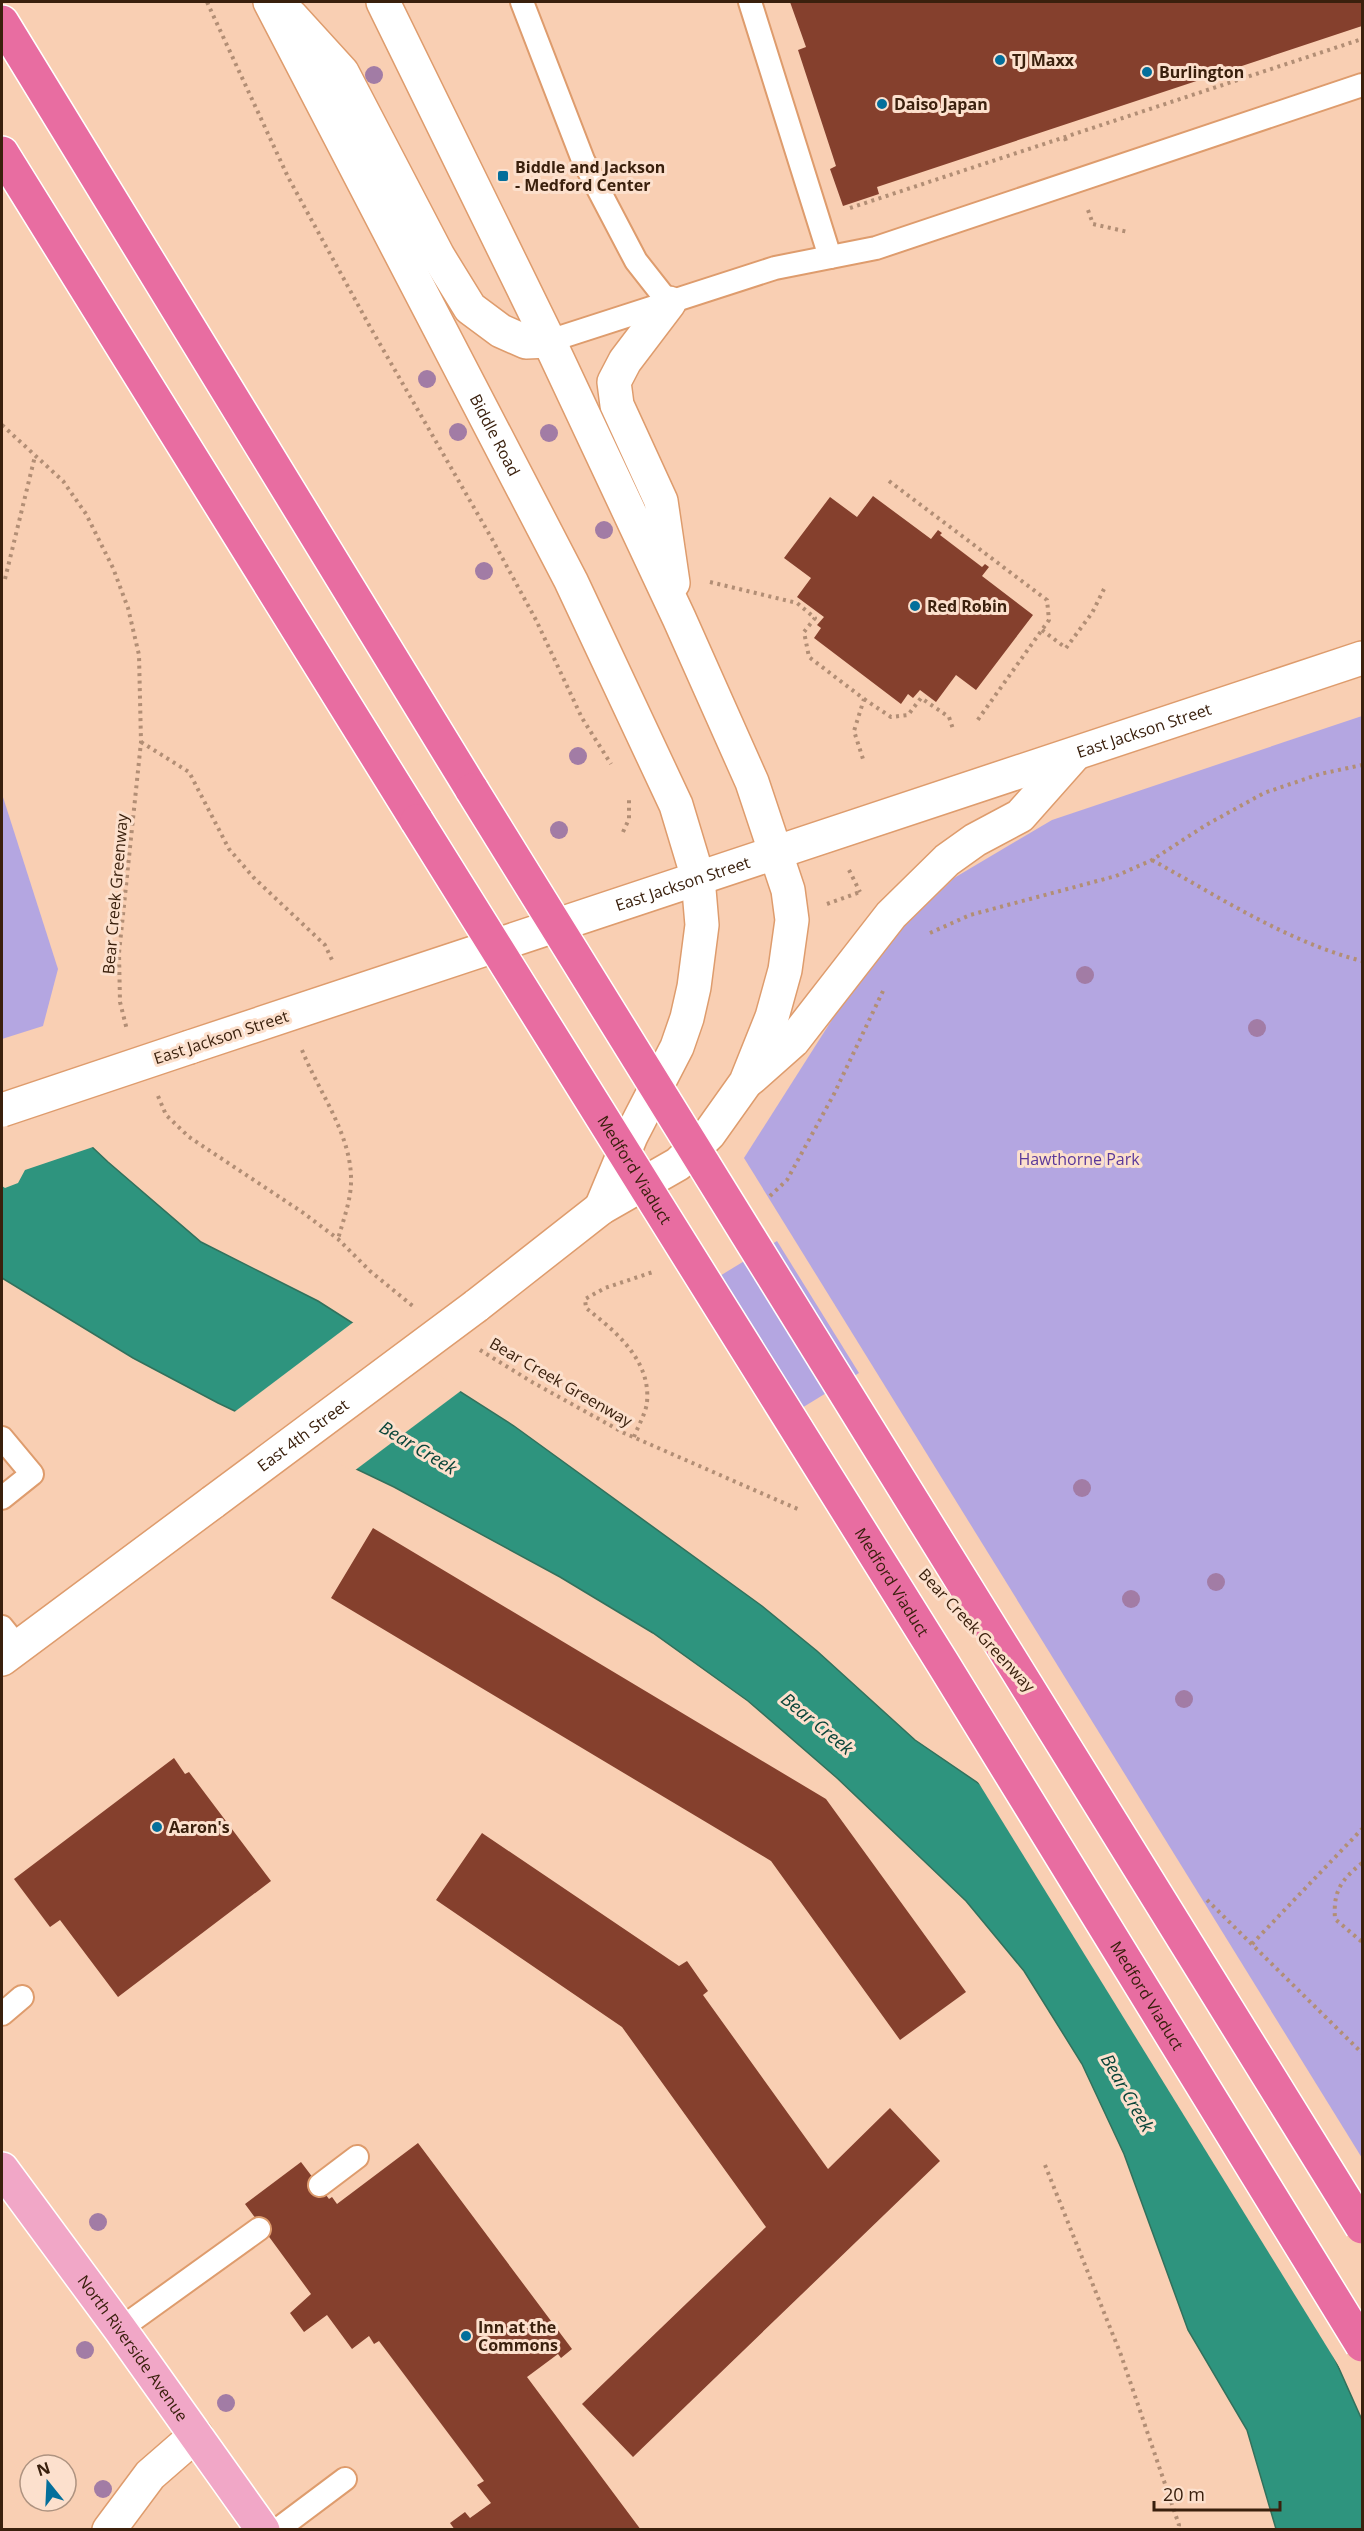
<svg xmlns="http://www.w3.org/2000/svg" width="1364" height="2531" viewBox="0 0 1364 2531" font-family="'Open Sans',sans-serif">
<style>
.green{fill:#b4a6e1}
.water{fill:#2e947e;stroke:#32715c;stroke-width:1.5}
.pier{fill:#f9cfb3}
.building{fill:#85402d}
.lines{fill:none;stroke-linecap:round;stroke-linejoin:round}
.service-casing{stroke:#de9c6d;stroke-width:26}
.minor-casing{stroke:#de9c6d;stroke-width:36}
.secondary-casing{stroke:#de9c6d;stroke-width:36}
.primary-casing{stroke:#fff;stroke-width:36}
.motorway-casing{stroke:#fff;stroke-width:36}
.path{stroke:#b28e75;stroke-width:4;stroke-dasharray:3 4.5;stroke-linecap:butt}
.service{stroke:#fff;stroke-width:22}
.minor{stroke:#fff;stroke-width:33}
.secondary{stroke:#fff;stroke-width:33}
.primary{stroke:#f1a7c7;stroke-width:33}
.motorway{stroke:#e86da1;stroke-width:33}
.secondary-bridge-casing{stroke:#de9c6d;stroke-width:36;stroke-linecap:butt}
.motorway-bridge-casing{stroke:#fff;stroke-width:36;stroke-linecap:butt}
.secondary-bridge{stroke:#fff;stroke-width:33}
.motorway-bridge{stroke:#e86da1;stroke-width:33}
.tree{fill:#a27ca5}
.poi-dot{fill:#046f9b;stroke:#fce0cd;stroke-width:2}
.labels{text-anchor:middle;stroke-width:6;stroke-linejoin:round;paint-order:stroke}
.poi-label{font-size:16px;font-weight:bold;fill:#3a200d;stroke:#fce0cd;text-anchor:start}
.street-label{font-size:16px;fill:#3a200d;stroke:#fce0cd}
.park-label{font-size:16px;fill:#5a389a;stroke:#fce0cd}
.water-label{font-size:18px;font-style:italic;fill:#0a4539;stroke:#fce0cd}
</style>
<rect width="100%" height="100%" fill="#f9cfb3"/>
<g class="green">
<polygon points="1362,716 1362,2158 744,1158 849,993 891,939 954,878 1052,820"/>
<polygon points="2,794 58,969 43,1026 2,1039"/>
<polygon points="777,1241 859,1373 774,1425 692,1293"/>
</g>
<polygon class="water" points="2,1062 108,1162 201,1242 318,1301 514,1426 762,1606 817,1651 915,1740 1000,1798 1292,2263 1362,2420 1362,2529 1276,2529 1247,2430 1188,2330 1124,2154 1082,2064 1024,1971 966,1901 837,1778 748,1701 653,1633 560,1577 394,1487 218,1403 133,1358 2,1278"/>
<g class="pier">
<polygon points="2,1059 96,1146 25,1170 18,1183 5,1188 2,1186"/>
<polygon points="355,1321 462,1390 354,1471 233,1413"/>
<polygon points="975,1777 1002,1796 1062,1848 1295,2261 1348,2381"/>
</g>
<g class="building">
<polygon points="790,2 1362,2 1362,26 877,187 879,194 843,206 830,169 836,166 798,50 806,47"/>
<polygon points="873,496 931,539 938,530 942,533 940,535 982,567 985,564 989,567 982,576 1033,615 976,690 956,675 936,702 920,690 913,698 908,694 901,704 814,638 821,628 817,625 824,617 797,597 811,578 784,558 830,497 857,517"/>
<polygon points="373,1528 826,1799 966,1992 900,2040 771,1861 331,1598"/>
<polygon points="174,1758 185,1774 189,1772 271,1881 118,1997 60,1920 50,1927 14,1879"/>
<polygon points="482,1833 679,1966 687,1961 708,1991 703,1995 828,2169 890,2108 940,2161 633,2457 582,2404 766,2227 622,2027 436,1900"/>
<polygon points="418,2143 572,2349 561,2358 558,2354 527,2377 641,2530 455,2530 450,2523 465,2512 470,2518 491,2503 477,2485 484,2481 379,2341 374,2344 369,2336 352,2349 327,2315 304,2332 290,2313 311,2294 245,2204 301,2162 329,2199 332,2197 337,2204"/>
</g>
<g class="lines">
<defs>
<g id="service">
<polyline points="522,2 583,160 636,261 669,303"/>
<polyline points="750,2 830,257"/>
<polyline points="549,341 775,268 876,248 1362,85"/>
<polyline points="2,1438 32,1474 2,1498"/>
<polyline points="2,1627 18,1647"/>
<polyline points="2,2014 22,1997"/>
<polyline points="320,2185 357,2157"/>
<polyline points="120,2329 259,2229"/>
<polyline points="277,2530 345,2479"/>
</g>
<polyline id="minor" points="109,2530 150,2475 196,2435"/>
<g id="secondary">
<path id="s1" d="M 270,2 L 571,581 L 676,805 L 698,878 L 702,925 L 694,987 L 687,1018 L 677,1047 L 631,1136 L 601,1208"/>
<polyline points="383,2 549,341 679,618 752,782 788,890 792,920 785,970 772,1017 746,1082 709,1134 678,1164 601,1208 476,1306"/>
<polyline points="291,16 342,72 438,256 470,308 501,331 526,342 549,341"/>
<polyline points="669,303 625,361 614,382 617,405 661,501 673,583"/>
<path id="s2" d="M 190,1047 L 1362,658"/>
<polyline points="750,1079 793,1041 891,915 947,860 975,840 1020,816 1075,754"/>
<polyline points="2,1659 213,1502"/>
</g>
<g id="primary">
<path id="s3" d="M 2,2169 L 120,2329 L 263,2530"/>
</g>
<g id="motorway">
<polyline points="2,22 472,790"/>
<polyline points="2,153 417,821"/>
</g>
</defs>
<use href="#service" class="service-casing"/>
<use href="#minor" class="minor-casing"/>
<use href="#secondary" class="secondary-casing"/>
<use href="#primary" class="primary-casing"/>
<use href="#motorway" class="motorway-casing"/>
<g class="path">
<polyline points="207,2 288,177 369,325 492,539 536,620 582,718 611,764"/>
<polyline points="1065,138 1067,144"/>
<polyline points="850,208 1362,39"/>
<polyline points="1088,210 1093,224 1128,232"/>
<polyline points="2,425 63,481 86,514 113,568 128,608 139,655 141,742 119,953 120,1002 127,1030"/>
<polyline points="889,481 1047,600 1049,620 977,721"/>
<polyline points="5,579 35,456"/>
<polyline points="710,582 797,603 815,618 804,632 809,657 864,699 854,731 863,759"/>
<polyline points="1042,630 1066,648 1092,613 1104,589"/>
<polyline points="864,699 891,717 908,715 921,698 949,717 953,729"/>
<polyline points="141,742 189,772 229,849 254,878 325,945 332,960"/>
<polyline points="623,832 629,819 629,799"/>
<path d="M 1152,860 C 1219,897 1288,942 1362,961"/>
<polyline points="849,870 860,892"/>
<polyline points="827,904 860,892"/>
<polyline points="930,933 970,915 1116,876 1152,860 1206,825 1264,793 1320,774 1362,765"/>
<path d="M 302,1050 C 319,1093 353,1136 351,1184 C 350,1203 343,1221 338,1239"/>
<polyline points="158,1096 166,1115 189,1137 302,1212 338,1239 370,1271 414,1307"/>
<polyline points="770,1196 787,1180 834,1094 883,991"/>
<polyline points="480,1350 532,1382 624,1433 800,1510"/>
<path d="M 634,1437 C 638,1426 646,1413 647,1402 C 651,1360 615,1331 586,1308 L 585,1299 L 605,1288 L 653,1272"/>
<path d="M 1362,1863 C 1341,1880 1333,1891 1335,1919 L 1362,1942"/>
<polyline points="1207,1900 1362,2053"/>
<polyline points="1252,1944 1362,1829"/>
<polyline points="1045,2165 1121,2355 1179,2525 1178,2530"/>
</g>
<use href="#service" class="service"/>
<use href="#minor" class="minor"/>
<use href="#secondary" class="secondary"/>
<use href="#primary" class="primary"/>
<use href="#motorway" class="motorway"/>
<defs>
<g id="secondary-bridge">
<polyline points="2,1110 190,1047"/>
<path id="s4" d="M 213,1502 L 476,1306"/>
</g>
<g id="motorway-bridge">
<polyline points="472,790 1362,2227"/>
<path id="s5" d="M 417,821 L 942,1662 L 1362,2345"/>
</g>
</defs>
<use href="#secondary-bridge" class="secondary-bridge-casing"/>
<use href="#motorway-bridge" class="motorway-bridge-casing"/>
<use href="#secondary-bridge" class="secondary-bridge"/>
<use href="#motorway-bridge" class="motorway-bridge"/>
</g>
<g class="tree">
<circle cx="374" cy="75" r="9"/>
<circle cx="427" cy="379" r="9"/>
<circle cx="458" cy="432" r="9"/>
<circle cx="549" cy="433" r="9"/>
<circle cx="604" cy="530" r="9"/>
<circle cx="484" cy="571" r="9"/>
<circle cx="578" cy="756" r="9"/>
<circle cx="559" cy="830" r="9"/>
<circle cx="1085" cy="975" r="9"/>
<circle cx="1257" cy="1028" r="9"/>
<circle cx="1082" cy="1488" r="9"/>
<circle cx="1216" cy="1582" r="9"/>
<circle cx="1131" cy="1599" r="9"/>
<circle cx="1184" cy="1699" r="9"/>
<circle cx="98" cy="2222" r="9"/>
<circle cx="85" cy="2350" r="9"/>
<circle cx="226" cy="2403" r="9"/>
<circle cx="103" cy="2489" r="9"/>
</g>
<g class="poi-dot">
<circle cx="1000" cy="60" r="6"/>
<circle cx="1147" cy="72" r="6"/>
<circle cx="882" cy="104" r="6"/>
<rect x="497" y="170" width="12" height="12" rx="3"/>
<circle cx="915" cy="606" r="6"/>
<circle cx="157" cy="1827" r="6"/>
<circle cx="466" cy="2336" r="6"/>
</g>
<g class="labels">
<g class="poi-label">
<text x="1012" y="66">TJ Maxx</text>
<text x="1159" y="78">Burlington</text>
<text x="894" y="110">Daiso Japan</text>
<text x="515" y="173">Biddle and Jackson<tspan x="515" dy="18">- Medford Center</tspan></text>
<text x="927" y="612">Red Robin</text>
<text x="169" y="1833">Aaron's</text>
<text x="478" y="2333">Inn at the<tspan x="478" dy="18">Commons</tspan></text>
</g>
<g class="street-label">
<text dy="6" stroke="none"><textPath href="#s1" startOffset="488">Biddle Road</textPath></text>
<text dy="6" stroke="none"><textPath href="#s2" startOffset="1005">East Jackson Street</textPath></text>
<text dy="6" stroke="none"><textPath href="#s2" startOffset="519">East Jackson Street</textPath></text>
<text transform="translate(115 894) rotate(-85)" y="6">Bear Creek Greenway</text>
<text transform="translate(221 1037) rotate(-18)" y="6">East Jackson Street</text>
<text dy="6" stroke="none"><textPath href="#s5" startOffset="411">Medford Viaduct</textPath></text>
<text transform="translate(561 1382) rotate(30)" y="6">Bear Creek Greenway</text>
<text dy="6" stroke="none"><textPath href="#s4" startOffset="112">East 4th Street</textPath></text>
<text dy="6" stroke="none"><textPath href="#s5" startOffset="897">Medford Viaduct</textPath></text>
<text transform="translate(977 1630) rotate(47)" y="6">Bear Creek Greenway</text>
<text dy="6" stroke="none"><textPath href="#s5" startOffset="1383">Medford Viaduct</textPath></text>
<text dy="6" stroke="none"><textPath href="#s3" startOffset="222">North Riverside Avenue</textPath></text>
</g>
<g class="park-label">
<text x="1079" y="1165">Hawthorne Park</text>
</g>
<g class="water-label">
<text transform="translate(418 1448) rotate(31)" y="6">Bear Creek</text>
<text transform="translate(817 1724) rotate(39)" y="6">Bear Creek</text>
<text transform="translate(1127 2093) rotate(60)" y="6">Bear Creek</text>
</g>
</g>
<rect width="1364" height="2531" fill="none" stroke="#3a200d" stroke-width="6"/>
<g transform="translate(48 2483) rotate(342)"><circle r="28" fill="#fce0cd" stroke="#ae9380" stroke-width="1.5"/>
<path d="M0-4.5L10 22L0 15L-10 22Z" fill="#046f9b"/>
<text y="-9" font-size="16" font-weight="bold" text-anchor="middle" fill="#3a200d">N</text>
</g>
<path d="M1154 2501v9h126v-9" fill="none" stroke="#3a200d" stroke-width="3"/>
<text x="1163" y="2501" font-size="18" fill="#3a200d" stroke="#fce0cd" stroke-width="4.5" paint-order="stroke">20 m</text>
</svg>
